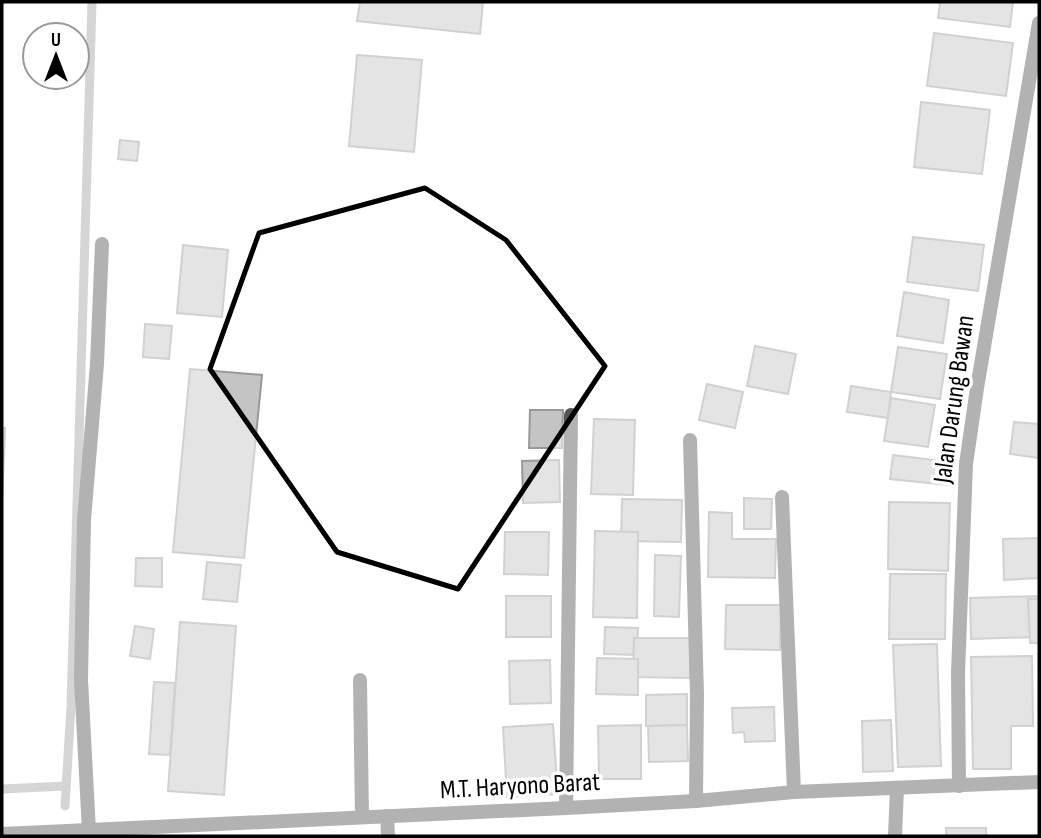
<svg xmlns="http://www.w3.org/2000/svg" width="1041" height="838" viewBox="0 0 1041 838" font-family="'Sofia Sans Condensed',sans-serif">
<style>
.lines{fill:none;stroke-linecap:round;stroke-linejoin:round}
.stream{stroke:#a3a3a3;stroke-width:9}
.building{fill:#c4c4c4;stroke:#999;stroke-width:2}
.service{stroke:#555;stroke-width:14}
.minor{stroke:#555;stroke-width:14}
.marked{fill:none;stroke:#000;stroke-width:5;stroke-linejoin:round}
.labels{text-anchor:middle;stroke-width:7;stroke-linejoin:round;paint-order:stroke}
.street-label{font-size:26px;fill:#000;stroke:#fff}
</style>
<rect width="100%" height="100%" fill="#fff"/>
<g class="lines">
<g class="stream">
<polyline points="2,789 66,786"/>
<polyline points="65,806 71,706 92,2"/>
</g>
</g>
<g class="building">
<polygon points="360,2 483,2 480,34 357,21"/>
<polygon points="940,2 1013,2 1010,27 938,18"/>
<polygon points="934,33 1013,43 1006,96 927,86"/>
<polygon points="357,55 422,60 414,152 349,146"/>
<polygon points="921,102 990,110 982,174 914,167"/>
<polygon points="120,140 139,142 137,161 118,159"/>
<polygon points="913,237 984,245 978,291 907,282"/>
<polygon points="183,245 228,250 222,317 177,313"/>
<polygon points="904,292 949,300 943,343 897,336"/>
<polygon points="145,324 172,326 169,359 143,357"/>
<polygon points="755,346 796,354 788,394 747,386"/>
<polygon points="898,347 947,354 940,399 891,392"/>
<polygon points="190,369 262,375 244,558 173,552"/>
<polygon points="707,384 743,392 735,428 699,420"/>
<polygon points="851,386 891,392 888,418 847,412"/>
<polygon points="891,398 935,405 928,447 884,441"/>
<polygon points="530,410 563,410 562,448 529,448"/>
<polygon points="594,419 635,420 633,495 591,494"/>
<polygon points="1014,422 1039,424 1039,458 1010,454"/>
<polygon points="2,428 5,428 2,505"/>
<polygon points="893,455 951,462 948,485 890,479"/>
<polygon points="559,460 560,502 523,503 522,461"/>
<polygon points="744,498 772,499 771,529 744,529"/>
<polygon points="622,499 682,500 681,542 621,541"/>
<polygon points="889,502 950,503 948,571 888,569"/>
<polygon points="709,512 732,513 732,539 776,539 775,578 708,577"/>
<polygon points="595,531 638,532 637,618 593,617"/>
<polygon points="505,532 549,532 548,575 504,574"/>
<polygon points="1039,538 1039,578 1004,580 1003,539"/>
<polygon points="655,555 681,556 679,617 654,616"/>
<polygon points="136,558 162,558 162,587 135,586"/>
<polygon points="207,562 241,565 237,602 203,599"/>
<polygon points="890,574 946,574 945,639 889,639"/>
<rect x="506" y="596" width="45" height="41"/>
<polygon points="1039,596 1039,637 971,639 970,598"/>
<polygon points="1028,599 1039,599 1039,643 1030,643"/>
<polygon points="726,605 781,605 780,650 725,649"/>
<polygon points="180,622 236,626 224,795 168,791"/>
<polygon points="135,626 154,629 150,659 130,656"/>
<polygon points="605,627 638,628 637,655 604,654"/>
<polygon points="634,638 690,638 690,678 633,677"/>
<polygon points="937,644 941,766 898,767 893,645"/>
<polygon points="1032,656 1033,726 1011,726 1011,769 973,769 971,657"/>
<polygon points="597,658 638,659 638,695 596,694"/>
<polygon points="550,660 551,703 510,704 509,661"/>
<polygon points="154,682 175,683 170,755 149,754"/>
<polygon points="687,694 687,725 646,726 646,695"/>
<polygon points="774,707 775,741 745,742 744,732 733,733 732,708"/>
<polygon points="891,720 893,771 863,772 862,721"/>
<polygon points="553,724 558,794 507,797 503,727"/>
<polygon points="641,725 641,779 599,779 598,726"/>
<polygon points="687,725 688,761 649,762 648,726"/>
<rect x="946" y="828" width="40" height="8"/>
</g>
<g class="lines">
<g class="service">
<polyline points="360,680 362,817"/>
<polyline points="89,831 81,680 84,520 97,364 102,244"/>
<polyline points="895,836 897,788"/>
</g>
<g class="minor">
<polyline points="690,440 697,695 696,801"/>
<polyline points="782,497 794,792"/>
<polyline points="959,786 958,673 966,464 977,388 1039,23"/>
<polyline points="566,808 571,415"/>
<polyline points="387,816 388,836"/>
<polyline points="2,834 566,808 696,801 794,792 1039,782"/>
</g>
</g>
<path d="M0 0H1041V838H0ZM 425,188 L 506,240 L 605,366 L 458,589 L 337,552 L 210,369 L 259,233 Z" fill="#fff" fill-opacity=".55" fill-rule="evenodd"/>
<path class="marked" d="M 425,188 L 506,240 L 605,366 L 458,589 L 337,552 L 210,369 L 259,233 Z"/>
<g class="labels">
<g class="street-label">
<text transform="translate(953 399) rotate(-82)" y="9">Jalan Darung Bawan</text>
<text transform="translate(520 785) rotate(-3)" y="9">M.T. Haryono Barat</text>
</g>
</g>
<rect width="1041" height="838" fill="none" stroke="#000000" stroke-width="7"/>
<g transform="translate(56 56)"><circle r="33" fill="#ffffff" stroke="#999999" stroke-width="2"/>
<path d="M0-5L12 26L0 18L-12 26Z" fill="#000000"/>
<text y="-10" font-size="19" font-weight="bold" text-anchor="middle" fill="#000000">U</text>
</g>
</svg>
